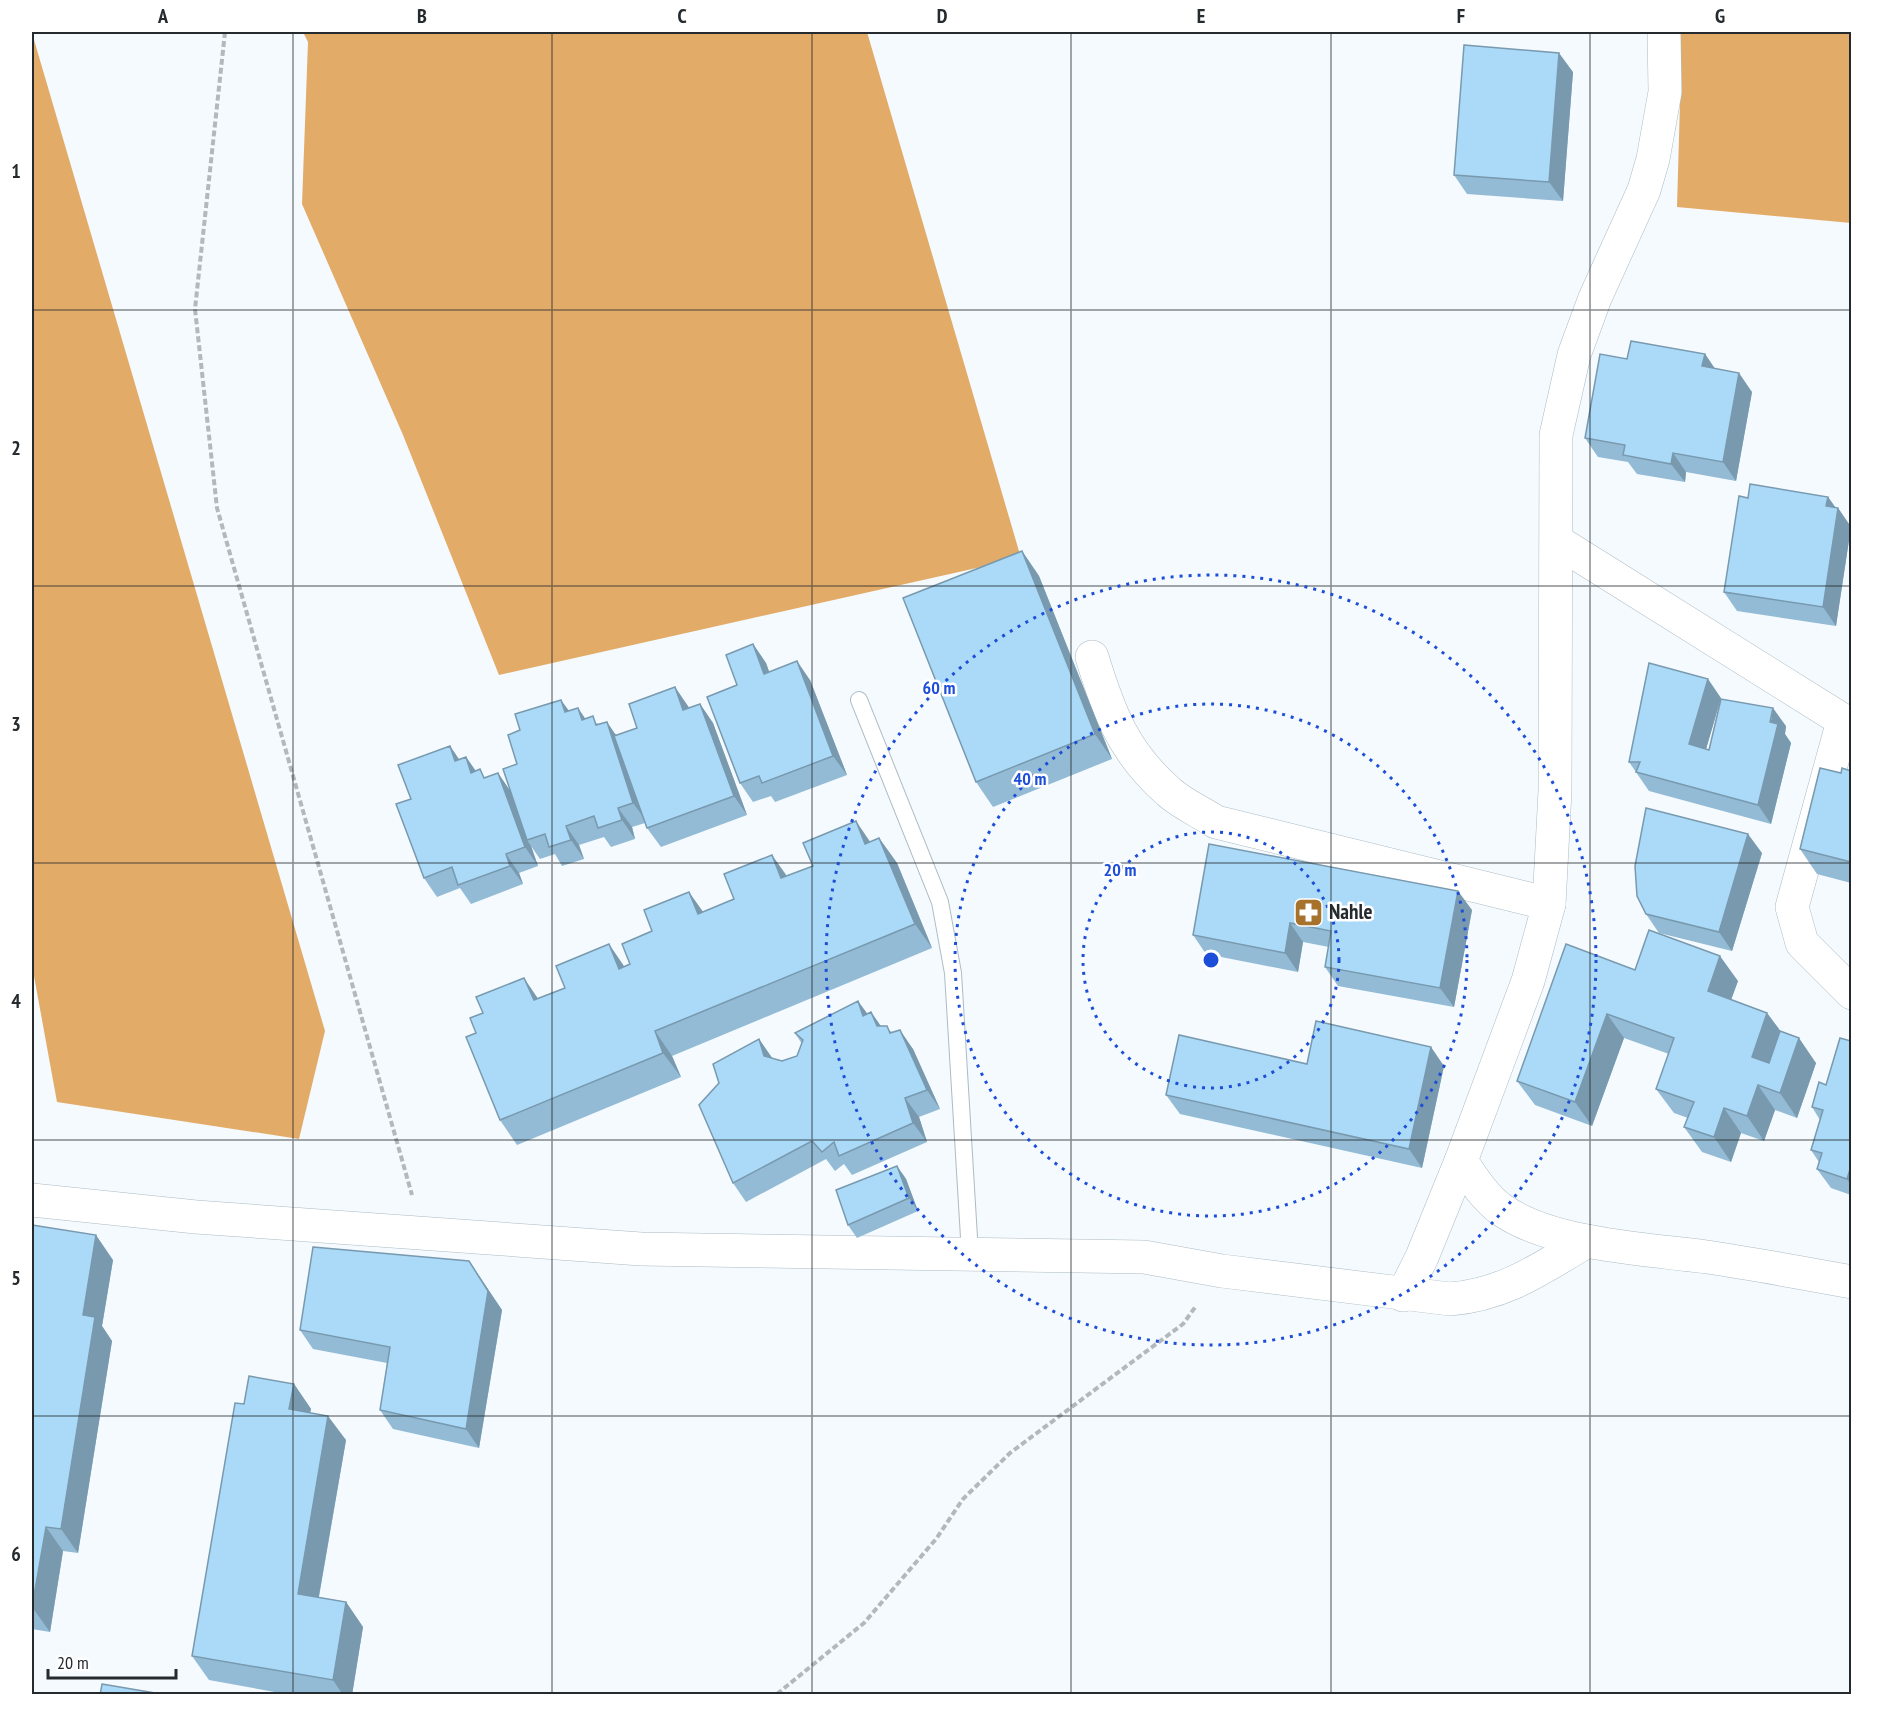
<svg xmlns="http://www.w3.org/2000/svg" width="1883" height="1726" viewBox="0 0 1883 1726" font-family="'PT Sans Narrow',sans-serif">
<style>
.forest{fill:#e3ab68}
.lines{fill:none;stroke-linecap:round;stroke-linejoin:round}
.service-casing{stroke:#acbbc4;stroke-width:18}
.minor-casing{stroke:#acbbc4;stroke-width:34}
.tertiary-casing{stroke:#acbbc4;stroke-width:34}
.path{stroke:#b2b8bb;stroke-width:4;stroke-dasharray:6 3;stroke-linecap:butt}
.service{stroke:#fff;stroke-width:16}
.minor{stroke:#fff;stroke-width:33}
.tertiary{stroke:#fff;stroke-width:33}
.wall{fill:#93bbd5}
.shaded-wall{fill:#7899ae}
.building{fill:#abdaf8;stroke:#7899ae;stroke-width:1.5}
.grid{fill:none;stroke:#242a2d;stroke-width:1.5;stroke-opacity:0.55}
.ring{fill:none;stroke:#1d4ed8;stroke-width:3;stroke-dasharray:3 6}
.labels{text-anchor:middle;stroke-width:5;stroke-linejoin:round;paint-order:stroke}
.poi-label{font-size:21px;font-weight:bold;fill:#242a2d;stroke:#fff;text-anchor:start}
.centre{fill:#1d4ed8;stroke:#fff;stroke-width:3}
.ring-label{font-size:18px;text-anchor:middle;font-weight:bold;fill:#1d4ed8;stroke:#fff;stroke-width:5;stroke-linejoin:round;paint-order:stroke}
.neatline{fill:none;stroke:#242a2d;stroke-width:2}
.grid-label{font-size:20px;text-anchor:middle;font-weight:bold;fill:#242a2d}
</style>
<rect width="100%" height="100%" fill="#f4fafe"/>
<g class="forest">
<polygon points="303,32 867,32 1021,558 499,675 403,435 302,204 308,42"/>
<polygon points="1679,32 1851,32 1851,223 1677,207 1681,69"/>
<polygon points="32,33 325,1031 299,1139 57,1102 32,965"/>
</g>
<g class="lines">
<defs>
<polyline id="service" points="859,700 940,902 953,973 970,1254"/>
<g id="minor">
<polyline points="1558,542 1852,726"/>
<path d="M 1092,657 C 1109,713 1124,753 1169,792 C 1182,804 1201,812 1216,822 L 1549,904"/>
<polyline points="1843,721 1792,907 1802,943 1852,993"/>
<path d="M 32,1200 L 196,1217 L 641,1249 L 1144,1257 L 1222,1271 L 1450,1299 C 1504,1295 1542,1268 1587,1241"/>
<polyline points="1403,1295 1422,1257 1461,1161"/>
</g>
<path id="tertiary" d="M 1664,32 L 1665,92 L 1653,159 L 1644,190 L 1595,298 L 1574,355 L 1556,435 L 1555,791 L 1549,904 L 1528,981 L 1461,1161 C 1473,1179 1485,1198 1502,1210 C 1552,1245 1646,1249 1707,1257 C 1755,1264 1803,1273 1852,1282"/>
</defs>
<use href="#service" class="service-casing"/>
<use href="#minor" class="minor-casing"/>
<use href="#tertiary" class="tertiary-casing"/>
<g class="path">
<polyline points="225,32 195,309 217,508 412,1195"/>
<polyline points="777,1694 864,1623 936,1539 963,1499 1010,1453 1183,1324 1196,1306"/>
</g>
<use href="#service" class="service"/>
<use href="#minor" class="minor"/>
<use href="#tertiary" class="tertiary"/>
</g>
<g class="wall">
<polygon points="1573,72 1563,201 1467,194 1454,175"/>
<polygon points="1705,354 1714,368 1752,392 1736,481 1686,472 1685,482 1637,474 1628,462 1598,457 1585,438 1627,359"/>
<polygon points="1828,497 1835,507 1838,508 1851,527 1836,626 1737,611 1724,592 1748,498"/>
<polygon points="1022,551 1039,576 1112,759 993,807 976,782"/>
<polygon points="753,644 766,663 769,672 810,680 847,775 775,802 771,796 753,802 740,783 737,685"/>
<polygon points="1721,698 1706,749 1709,750 1786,726 1785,734 1791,743 1771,824 1649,791 1629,762"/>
<polygon points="700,704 713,723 747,815 661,847 647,828 645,823 632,827 635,839 611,847 604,837 579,845 584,859 562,866 555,854 540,859 531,846 538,866 519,873 523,884 471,904 460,888 437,897 424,878 411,799 450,746 459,760 466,757 476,771 486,778 498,773 510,791 517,764 520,730 578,708 585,719 599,724 617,735 637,728 688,706 689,708"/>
<polygon points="1851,771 1851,883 1817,874 1800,849 1841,773"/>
<polygon points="879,838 897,863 932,948 672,1056 681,1077 517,1145 500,1120 476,1033 538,999 630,964 652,931 703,912"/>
<polygon points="1209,844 1472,910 1454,1007 1338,986 1325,967 1329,947 1303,942 1298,972 1206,954 1193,935"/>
<polygon points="1762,853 1732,951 1659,933 1646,914"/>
<polygon points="1635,970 1738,981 1731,1000 1767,1013 1780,1031 1816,1063 1797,1118 1775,1110 1764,1141 1741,1133 1731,1162 1702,1152 1684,1127 1688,1118 1674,1113 1656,1089 1669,1054 1624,1038 1592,1126 1535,1105 1517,1081"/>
<polygon points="871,1012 881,1026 892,1032 913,1049 940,1109 919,1117 927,1142 852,1175 844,1164 835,1171 826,1159 746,1202 733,1183 759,1039 773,1059 782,1061 797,1056 802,1044 795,1033 867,1014"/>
<polygon points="1851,1041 1851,1195 1831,1188 1817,1169 1819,1162 1811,1150 1820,1120 1812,1107"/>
<polygon points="1307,1064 1444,1066 1422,1168 1180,1114 1166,1095"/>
<polygon points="897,1166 906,1179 918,1211 857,1238 848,1225"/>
<polygon points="32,1225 113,1260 102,1326 112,1341 78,1553 63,1551 50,1632 32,1629"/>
<polygon points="469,1261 502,1310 479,1448 393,1429 380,1410 387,1363 313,1349 300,1330"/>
<polygon points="294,1384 311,1409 310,1412 346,1440 319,1597 346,1602 363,1627 352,1695 291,1695 209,1680 192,1656 244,1404"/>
</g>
<g class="shaded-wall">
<polygon points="1559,53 1573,72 1563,201 1549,182"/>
<polygon points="1705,354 1718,373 1702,366"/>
<polygon points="1739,373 1752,392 1736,481 1723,462"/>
<polygon points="1673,453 1686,472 1685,482 1671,464"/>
<polygon points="1828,497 1838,511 1838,508 1851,527 1836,626 1823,607 1826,506"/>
<polygon points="1022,551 1039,576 1112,759 1095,734"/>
<polygon points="753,644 766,663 777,693 764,674"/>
<polygon points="797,661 810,680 847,775 833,756"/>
<polygon points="1708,679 1721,698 1702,763 1689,744"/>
<polygon points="675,687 688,706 696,729 683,710"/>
<polygon points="561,700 575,719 565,712"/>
<polygon points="700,704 713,723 747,815 734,796"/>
<polygon points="578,708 591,727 582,720"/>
<polygon points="1773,708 1786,726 1785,734 1791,743 1771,824 1758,805"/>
<polygon points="607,722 620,741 647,822 633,803"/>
<polygon points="450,746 463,765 455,761"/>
<polygon points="466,757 479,776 471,773"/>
<polygon points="498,773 511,792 527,840 531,846 538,866 525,847"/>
<polygon points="618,808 632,827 635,839 622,820"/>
<polygon points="856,821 873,846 865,844"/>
<polygon points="566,826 579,845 584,859 571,840"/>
<polygon points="1748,834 1762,853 1732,951 1719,932"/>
<polygon points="879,838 897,863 932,948 915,924"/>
<polygon points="506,854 519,873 523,884 510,866"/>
<polygon points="772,855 789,879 781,878"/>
<polygon points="1458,891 1472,910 1454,1007 1440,988"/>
<polygon points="689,892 706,916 698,914"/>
<polygon points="1290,923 1303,942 1298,972 1285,953"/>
<polygon points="609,944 626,969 619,969"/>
<polygon points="1720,956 1738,981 1725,1016 1708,991"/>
<polygon points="524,978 541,1003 534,1000"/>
<polygon points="858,1001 872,1020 863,1016"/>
<polygon points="871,1012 884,1031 877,1026"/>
<polygon points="1767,1013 1785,1037 1769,1081 1752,1057"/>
<polygon points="1607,1014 1624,1038 1592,1126 1575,1102"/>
<polygon points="900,1030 913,1049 940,1109 927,1090"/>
<polygon points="655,1031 672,1056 681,1077 663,1053"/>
<polygon points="1799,1038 1816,1063 1797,1118 1780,1093"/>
<polygon points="759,1039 772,1058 777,1075 764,1056"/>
<polygon points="1431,1047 1444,1066 1422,1168 1409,1149"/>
<polygon points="1758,1085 1775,1110 1764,1141 1747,1116"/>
<polygon points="905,1098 919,1117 927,1142 913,1123"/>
<polygon points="1724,1108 1741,1133 1731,1162 1714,1137"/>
<polygon points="897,1166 906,1179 918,1211 909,1198"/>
<polygon points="1851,1166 1851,1185 1847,1179"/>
<polygon points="96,1235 113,1260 102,1326 112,1341 78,1553 61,1529 83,1315"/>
<polygon points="469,1261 502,1310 479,1448 466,1429"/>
<polygon points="294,1384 311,1409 306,1433 289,1409"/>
<polygon points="328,1416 346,1440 315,1618 298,1594"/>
<polygon points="46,1527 63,1551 50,1632 32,1607"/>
<polygon points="346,1602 363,1627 352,1695 343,1695 333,1680"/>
</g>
<g class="building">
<polygon points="1464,45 1559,53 1549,182 1454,175"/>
<polygon points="1631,341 1705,354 1702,366 1739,373 1723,462 1673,453 1671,464 1623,455 1625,445 1585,438 1600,354 1627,359"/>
<polygon points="1750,484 1828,497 1826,506 1838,508 1823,607 1724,592 1739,496 1748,498"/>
<polygon points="1022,551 1095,734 976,782 903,598"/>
<polygon points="753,644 764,674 797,661 833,756 762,783 759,776 740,783 707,697 737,685 726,655"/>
<polygon points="1649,663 1708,679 1689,744 1709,750 1721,699 1773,708 1770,722 1778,724 1758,805 1636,772 1640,762 1629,762"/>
<polygon points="675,687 683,710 700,704 734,796 647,828 614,736 637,728 629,704"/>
<polygon points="561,700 565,712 578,708 582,720 593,716 596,725 607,722 633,803 618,808 622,820 598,828 594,816 566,826 571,840 549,847 545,834 527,840 503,769 517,764 508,735 520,730 515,714"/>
<polygon points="450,746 455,761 466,757 471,773 480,769 484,778 498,773 525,847 506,854 510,866 458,885 452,867 424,878 396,804 411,799 398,765"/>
<polygon points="1820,768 1841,773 1842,768 1851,771 1851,862 1800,849"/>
<polygon points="1646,808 1748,834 1719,932 1646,914 1637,896 1635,866"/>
<polygon points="856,821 865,844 879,838 915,924 655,1031 663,1053 500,1120 466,1037 476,1033 470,1018 483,1013 476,997 524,978 534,1000 565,988 556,966 609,944 619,969 630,964 622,944 652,931 644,910 689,892 698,914 734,899 724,874 772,855 781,878 813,866 803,843"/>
<polygon points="1209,844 1458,891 1440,988 1325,967 1331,931 1290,923 1285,953 1193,935"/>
<polygon points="1649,930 1720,956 1708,991 1767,1013 1752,1057 1769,1063 1780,1031 1799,1038 1780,1093 1758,1085 1747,1116 1724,1108 1714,1137 1684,1127 1694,1102 1656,1089 1674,1038 1607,1014 1575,1102 1517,1081 1566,944 1635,970"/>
<polygon points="858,1001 863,1016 871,1012 877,1026 887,1026 890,1033 900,1030 927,1090 905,1098 913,1123 839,1156 834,1142 822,1152 812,1141 733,1183 699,1105 719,1083 713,1064 759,1039 764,1056 782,1061 797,1056 803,1040 795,1033"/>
<polygon points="1316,1021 1431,1047 1409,1149 1166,1095 1179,1035 1307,1064"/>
<polygon points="1840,1038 1851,1041 1851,1166 1847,1179 1817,1169 1822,1153 1811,1150 1823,1110 1812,1107 1819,1082 1826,1085"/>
<polygon points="897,1166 909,1198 848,1225 836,1190"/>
<polygon points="32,1225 96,1235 83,1315 95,1317 61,1529 46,1527 32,1607"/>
<polygon points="313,1247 469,1261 488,1291 466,1429 380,1410 390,1347 300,1330"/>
<polygon points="249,1376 294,1384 289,1409 328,1416 298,1594 346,1602 333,1680 192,1656 235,1403 244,1404"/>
<polygon points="102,1684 167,1695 100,1695"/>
</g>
<path class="grid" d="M 293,32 L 293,1694M 552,32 L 552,1694M 812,32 L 812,1694M 1071,32 L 1071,1694M 1331,32 L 1331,1694M 1590,32 L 1590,1694M 32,310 L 1852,310M 32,586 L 1852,586M 32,863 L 1852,863M 32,1140 L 1852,1140M 32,1416 L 1852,1416"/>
<g class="ring">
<circle cx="1211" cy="960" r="128"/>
<circle cx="1211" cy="960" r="256"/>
<circle cx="1211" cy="960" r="385"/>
</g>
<defs>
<symbol id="pharmacy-square" viewBox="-11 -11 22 22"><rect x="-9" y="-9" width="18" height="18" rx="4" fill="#a7722c" stroke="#fff"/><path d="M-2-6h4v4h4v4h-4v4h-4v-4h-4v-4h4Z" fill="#fff"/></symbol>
</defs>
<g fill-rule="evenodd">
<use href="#pharmacy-square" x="1292" y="896" width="33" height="33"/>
</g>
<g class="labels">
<g class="poi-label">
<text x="1329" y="919">Nahle</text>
</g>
</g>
<circle cx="1211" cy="960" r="9" class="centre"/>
<g class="ring-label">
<text x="939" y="694">60 m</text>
<text x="1030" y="785">40 m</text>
<text x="1120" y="876">20 m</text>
</g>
<rect width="1883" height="1726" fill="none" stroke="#ffffff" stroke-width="66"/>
<path d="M48 1669v9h128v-9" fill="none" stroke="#242a2d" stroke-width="3"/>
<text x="57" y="1669" font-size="18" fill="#242a2d" stroke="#ffffff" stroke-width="4.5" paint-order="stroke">20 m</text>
<rect x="33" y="33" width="1817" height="1660" class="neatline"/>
<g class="grid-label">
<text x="163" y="23">A</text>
<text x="422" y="23">B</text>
<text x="682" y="23">C</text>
<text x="942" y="23">D</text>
<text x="1201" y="23">E</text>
<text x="1461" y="23">F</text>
<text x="1720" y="23">G</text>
<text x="16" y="178">1</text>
<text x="16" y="455">2</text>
<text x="16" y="731">3</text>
<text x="16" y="1008">4</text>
<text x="16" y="1285">5</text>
<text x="16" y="1561">6</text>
</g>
</svg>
